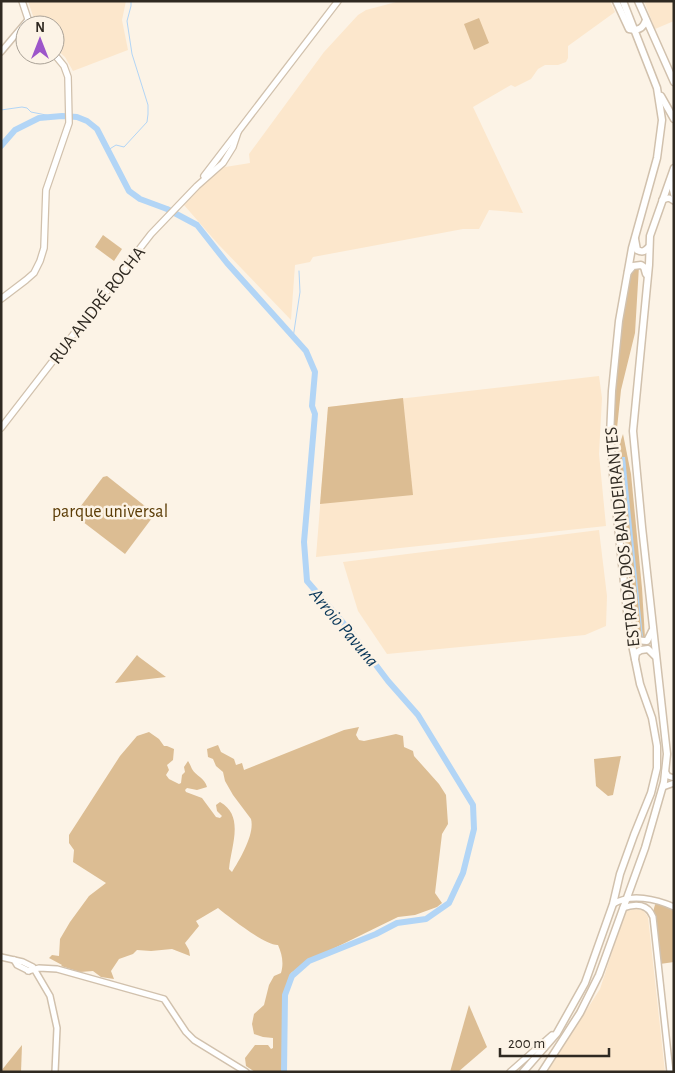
<svg xmlns="http://www.w3.org/2000/svg" width="675" height="1073" viewBox="0 0 675 1073" font-family="'Alegreya Sans',sans-serif">
<style>
.built{fill:#fce7cc}
.green{fill:#dcbd93}
.water{fill:#b2d5f6}
.lines{fill:none;stroke-linecap:round;stroke-linejoin:round}
.stream{stroke:#b2d5f6;stroke-width:1}
.river{stroke:#b2d5f6;stroke-width:6}
.tertiary-casing{stroke:#d1c1ad;stroke-width:8}
.secondary-casing{stroke:#d1c1ad;stroke-width:8}
.primary-casing{stroke:#d1c1ad;stroke-width:9}
.tertiary{stroke:#fff;stroke-width:5}
.secondary{stroke:#fff;stroke-width:5.5}
.primary{stroke:#fff;stroke-width:6}
.labels{text-anchor:middle;stroke-width:5;stroke-linejoin:round;paint-order:stroke}
.street-label{font-size:18px;fill:#2f2921;stroke:#fcf3e6}
.park-label{font-size:18px;fill:#5b3c06;stroke:#fcf3e6}
.water-label{font-size:19px;font-style:italic;fill:#093759;stroke:#fcf3e6}
</style>
<rect width="100%" height="100%" fill="#fcf3e6"/>
<g class="built">
<polygon points="28,1 126,1 122,20 128,50 73,71 65,57 55,48 55,25 36,25"/>
<polygon points="400,1 610,1 615,12 568,46 568,58 566,62 558,65 545,65 538,69 531,79 515,87 511,85 473,107 523,213 489,210 479,229 463,229 313,257 310,262 295,265 291,320 218,244 184,205 219,168 250,163 249,154 324,52 358,15 366,10"/>
<polygon points="644,1 674,1 674,21 655,29"/>
<polygon points="599,376 602,398 599,454 606,526 316,557 328,407"/>
<polygon points="599,530 607,596 606,626 585,635 387,654 358,611 343,562"/>
<polygon points="636,909 643,910 648,917 665,1072 547,1072 600,989 624,915 627,911"/>
</g>
<g class="green">
<polygon points="479,18 489,43 474,50 464,24"/>
<polygon points="103,235 122,249 114,261 95,247"/>
<polygon points="639,266 635,333 621,390 614,457 612,421 623,311 629,271"/>
<polygon points="403,398 413,495 320,504 328,407"/>
<polygon points="623,434 631,474 642,588 645,638 640,640 632,606 617,464 618,449"/>
<polygon points="107,476 155,514 125,554 74,515 103,477"/>
<polygon points="137,655 139,657 166,677 115,683"/>
<path d="M 359,727 L 356,735 L 359,740 L 364,741 L 396,734 L 403,736 L 404,747 L 413,751 L 414,756 L 439,784 L 446,795 L 448,824 L 442,834 L 435,893 L 442,903 L 437,907 L 415,915 L 398,917 L 306,962 L 291,973 L 283,997 L 282,1072 L 255,1072 L 246,1066 L 245,1058 L 255,1045 L 268,1045 L 271,1049 L 273,1048 L 273,1038 L 263,1037 L 254,1034 L 252,1024 L 254,1014 L 264,1005 L 269,985 L 274,976 L 281,973 C 284,963 282,954 278,945 C 266,946 229,917 218,908 L 196,921 L 199,926 L 185,943 L 189,950 L 190,956 L 172,949 L 151,951 L 137,950 L 133,954 L 119,959 L 111,971 L 114,979 L 101,977 L 93,971 L 80,972 L 61,966 L 62,965 L 49,958 L 52,955 L 59,956 L 60,939 L 70,922 L 89,896 L 106,883 L 73,862 L 74,850 L 69,843 L 69,835 L 120,756 L 137,736 L 149,732 L 159,739 L 164,746 L 167,746 L 174,749 L 173,760 L 167,765 L 169,770 L 166,775 L 169,779 L 179,784 L 181,783 L 182,775 L 185,772 L 184,767 L 188,761 C 190,764 191,767 192,769 C 196,776 205,778 207,787 L 197,790 L 187,788 L 185,790 L 186,792 L 202,798 L 216,817 L 220,818 L 222,816 L 217,811 L 216,805 L 220,802 C 245,816 231,846 229,869 L 232,872 C 240,859 255,834 251,819 L 233,795 L 225,781 L 223,772 L 216,766 L 213,759 L 208,757 L 207,749 L 218,745 L 221,752 L 234,759 L 236,765 L 242,763 L 244,770 L 344,730 Z"/>
<polygon points="621,756 613,795 608,796 596,786 594,759"/>
<path d="M 656,903 L 674,910 L 674,962 L 660,964 C 658,950 649,913 656,903 Z"/>
<polygon points="469,1005 487,1047 458,1072 450,1072"/>
<polygon points="22,1045 21,1072 1,1072 1,1071"/>
</g>
<polygon class="water" points="622,457 625,457 643,638 642,638"/>
<g class="lines">
<g class="stream">
<polyline points="1,110 22,107 27,108 31,112 51,116"/>
<polyline points="108,150 116,145 124,147 147,122 148,114 148,105 132,54 127,21 131,6 131,1"/>
<polyline points="293,338 300,292 299,271"/>
</g>
<polyline class="river" points="1,146 15,130 39,118 62,116 77,117 87,121 97,129 129,191 140,199 167,209 197,225 227,263 306,351 315,372 312,406 315,414 304,542 307,581 351,632 388,681 418,715 473,805 474,829 463,873 449,903 426,919 397,923 376,934 309,961 292,976 285,995 284,1072"/>
<defs>
<g id="tertiary">
<polyline points="1,52 27,21"/>
<polyline points="670,180 674,196"/>
<polyline points="662,200 669,198 674,201"/>
<polyline points="665,771 668,776 674,778"/>
<polyline points="663,787 674,783"/>
<path d="M 613,904 C 631,893 656,899 674,907"/>
<path d="M 623,908 C 636,903 648,904 653,917 L 670,1072"/>
<polyline points="1,957 23,962 33,967 50,996 57,1028 55,1072"/>
<polyline points="14,960 17,965 29,971"/>
<polyline points="28,971 39,968 57,969 164,999 186,1032 194,1040 246,1072"/>
<polyline points="510,1072 552,1035"/>
</g>
<g id="secondary">
<polyline points="22,1 30,25"/>
<polyline points="204,176 338,1"/>
<polyline points="1,299 26,280 34,273 40,261 44,248 46,190 69,123 68,77 64,66 55,55"/>
<polyline points="1,428 151,234 197,186 223,163 233,147 238,132"/>
</g>
<g id="primary">
<path d="M 616,1 L 629,29 C 638,31 643,29 646,20"/>
<polyline points="638,1 674,82"/>
<polyline points="661,96 674,119"/>
<path d="M 635,239 L 637,250 C 643,253 645,251 649,247"/>
<polyline points="628,272 633,266 641,265 644,267 646,274"/>
<path d="M 630,631 C 635,639 638,641 647,641 L 652,631"/>
<polyline points="635,659 636,653 641,650 648,649 655,656"/>
<polyline points="523,1072 557,1033 585,983 613,904 620,874 634,835 651,793 657,768 657,746 652,718 640,684 629,630 614,488 610,436 612,391 619,321 632,248 657,158 662,120 657,88 623,1"/>
<polyline points="542,1072 580,1013 599,975 645,848 664,782 667,754 642,527 633,431 649,265 650,236 674,168"/>
</g>
</defs>
<use href="#tertiary" class="tertiary-casing"/>
<use href="#secondary" class="secondary-casing"/>
<use href="#primary" class="primary-casing"/>
<use href="#tertiary" class="tertiary"/>
<use href="#secondary" class="secondary"/>
<use href="#primary" class="primary"/>
</g>
<g class="labels">
<g class="street-label">
<text transform="translate(97 305) rotate(-52)" y="6">RUA ANDRÉ ROCHA</text>
<text transform="translate(622 537) rotate(-96)" y="6">ESTRADA DOS BANDEIRANTES</text>
</g>
<g class="park-label">
<text x="110" y="517">parque universal</text>
</g>
<g class="water-label">
<text transform="translate(345 627) rotate(50)" y="7">Arroio Pavuna</text>
</g>
</g>
<rect width="675" height="1073" fill="none" stroke="#2f2921" stroke-width="5"/>
<g transform="translate(40 40)"><circle r="24" fill="#fcf3e6" stroke="#aaa297"/>
<path d="M0-4L9 19L0 12L-9 19Z" fill="#9d56ca"/>
<text y="-8" font-size="14" font-weight="bold" text-anchor="middle" fill="#2f2921">N</text>
</g>
<path d="M500 1048v8h109v-8" fill="none" stroke="#2f2921" stroke-width="2.5"/>
<text x="508" y="1048" font-size="15" fill="#2f2921" stroke="#fcf3e6" stroke-width="4" paint-order="stroke">200 m</text>
</svg>
